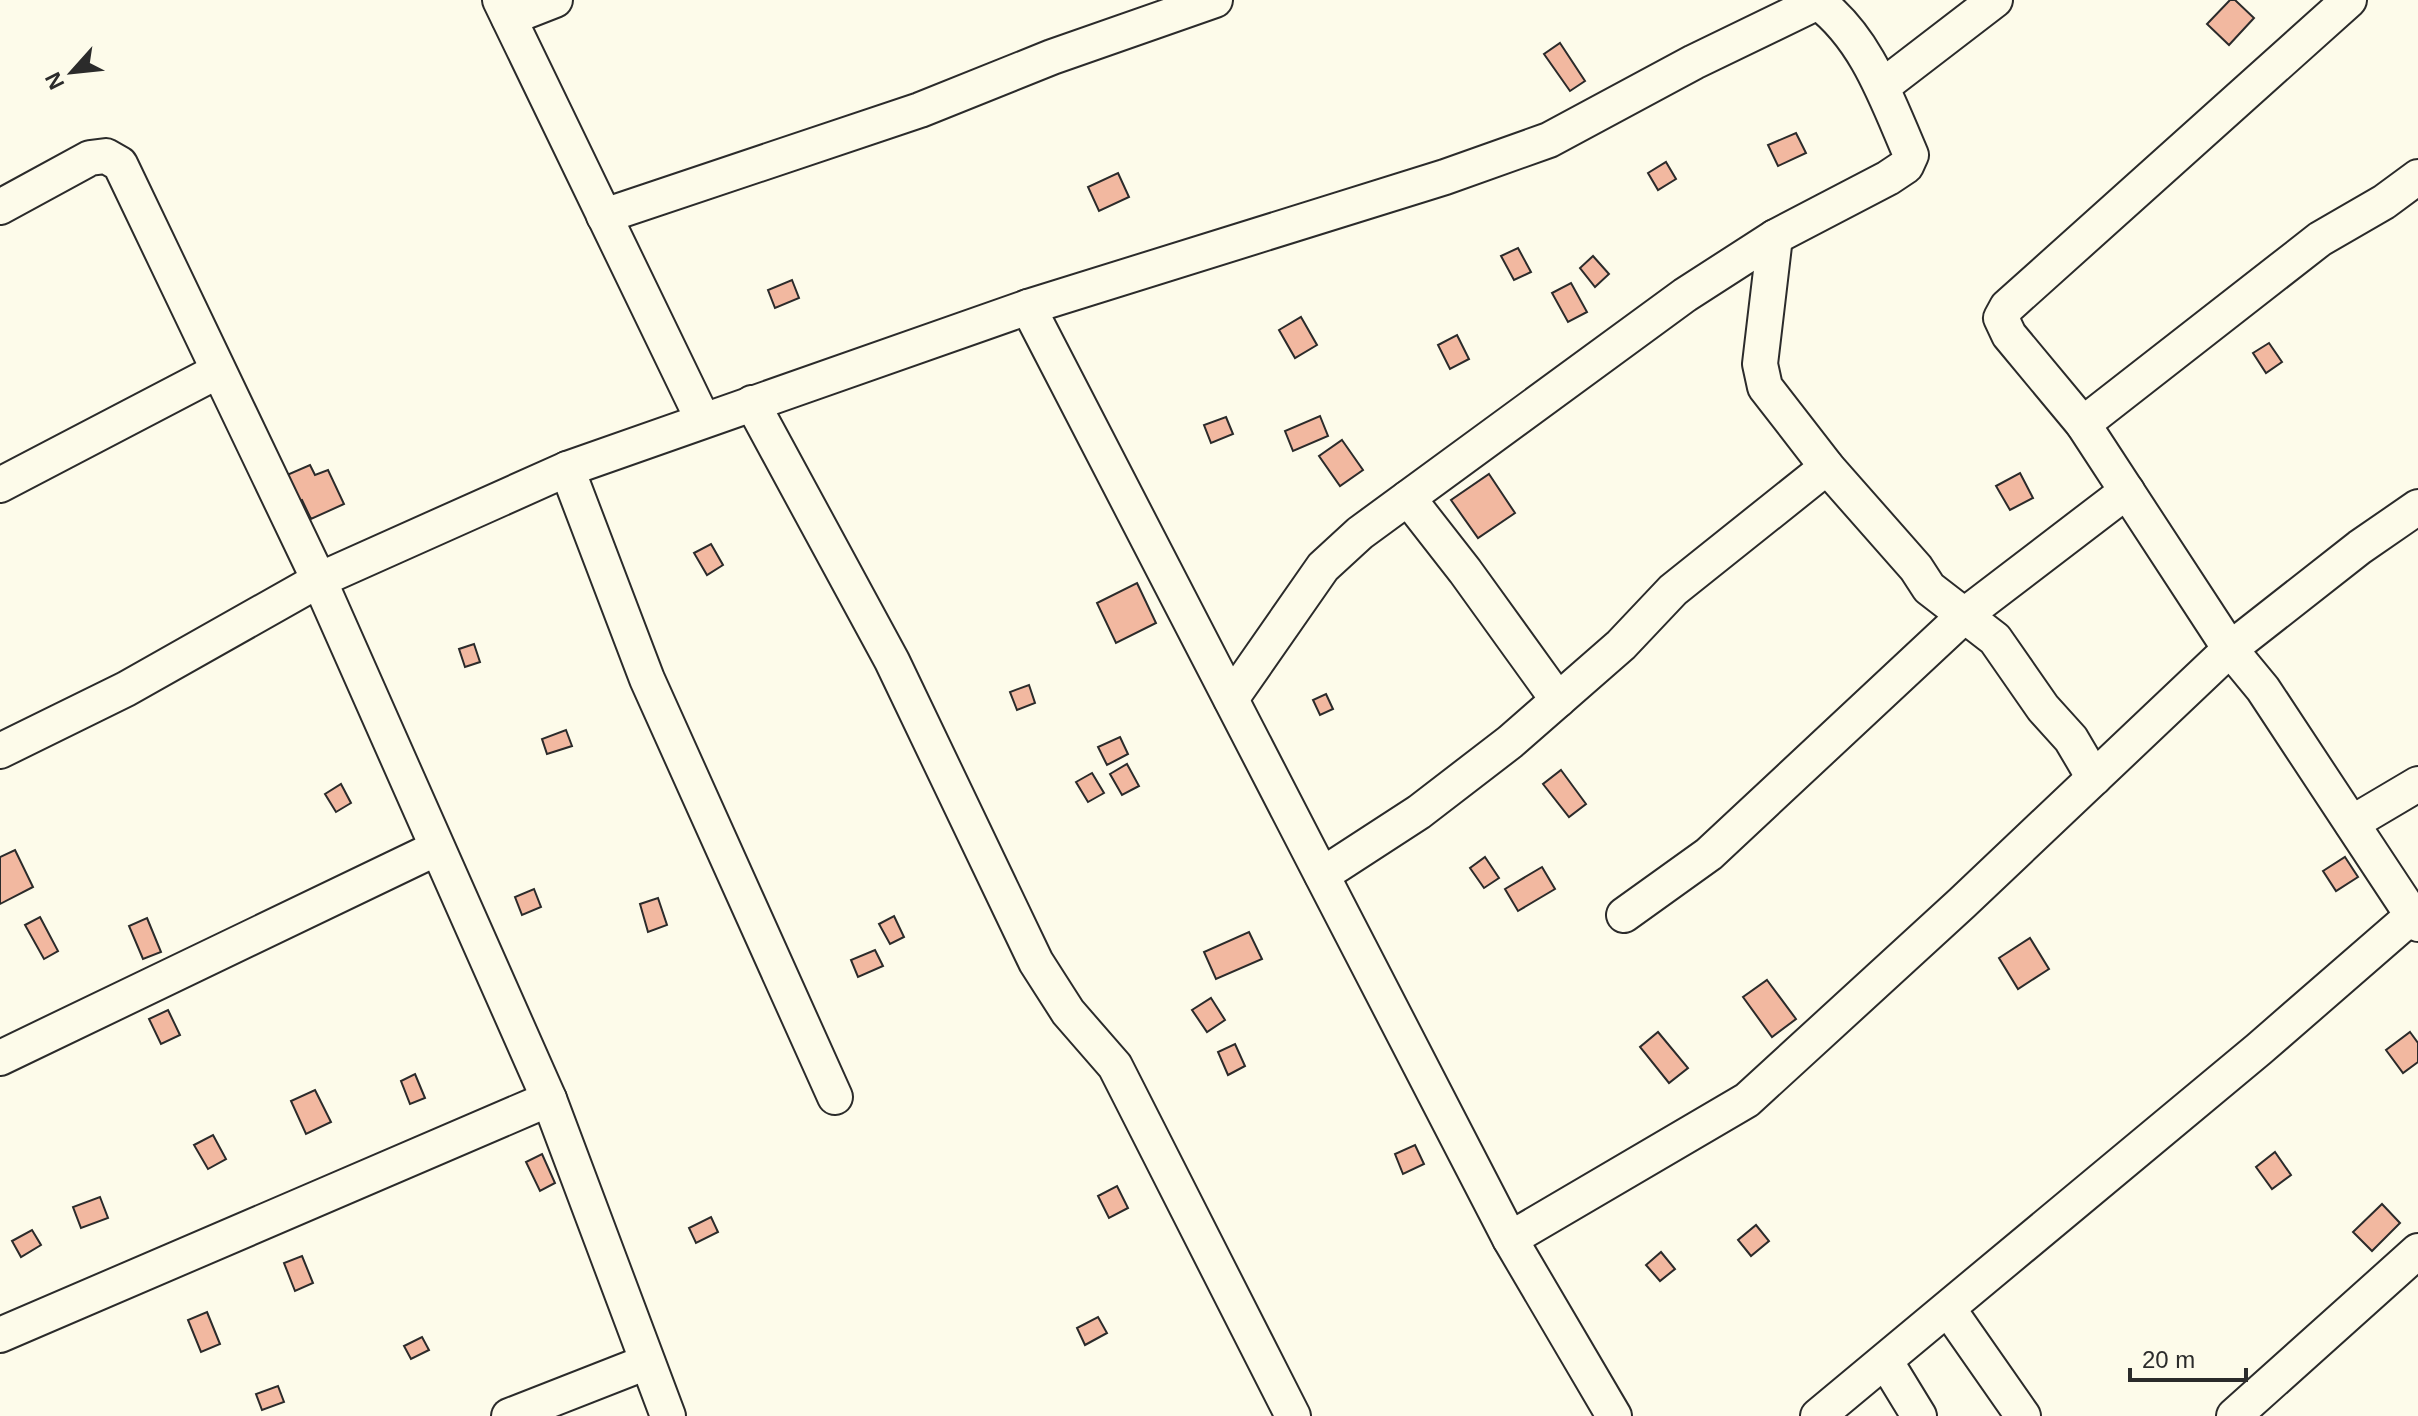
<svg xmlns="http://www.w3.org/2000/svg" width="2418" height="1416" viewBox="0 0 2418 1416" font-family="Arial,sans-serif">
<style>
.building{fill:#f2b8a0;stroke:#2b2b2b;stroke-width:2}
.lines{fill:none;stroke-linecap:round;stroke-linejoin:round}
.street-casing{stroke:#2b2b2b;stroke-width:38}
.street{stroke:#fdfbea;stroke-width:34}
</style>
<rect width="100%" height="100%" fill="#fdfbea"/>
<g class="building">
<polygon points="2230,0 2235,0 2254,18 2229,45 2207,24"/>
<polygon points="1560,43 1585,81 1570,91 1544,54"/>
<polygon points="1796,133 1806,153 1778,166 1768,145"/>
<polygon points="1666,162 1676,179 1658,190 1648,173"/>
<polygon points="1118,173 1129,197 1099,211 1088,187"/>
<polygon points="1518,248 1531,272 1514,280 1501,256"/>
<polygon points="1593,256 1609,274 1595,287 1580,268"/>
<polygon points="792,280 799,298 775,308 768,290"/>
<polygon points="1571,283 1587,312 1568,322 1552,293"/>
<polygon points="1301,317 1317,345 1295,358 1279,330"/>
<polygon points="1457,335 1469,359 1450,369 1438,345"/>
<polygon points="2269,343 2282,362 2266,373 2253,353"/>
<polygon points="1320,416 1328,436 1293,451 1285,431"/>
<polygon points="1226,417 1233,434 1211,443 1204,425"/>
<polygon points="1342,440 1363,470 1340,486 1319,456"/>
<polygon points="310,465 315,475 328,470 344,504 311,519 302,500 292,504 280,478"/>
<polygon points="2020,473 2033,498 2010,510 1996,486"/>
<polygon points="1489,474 1515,513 1478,538 1451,500"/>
<polygon points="711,544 723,565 707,575 694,553"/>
<polygon points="1137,583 1156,623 1116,643 1097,603"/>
<polygon points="474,644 480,662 465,667 459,649"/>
<polygon points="1029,685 1035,703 1017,710 1010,692"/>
<polygon points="1326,694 1333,709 1320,715 1313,700"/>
<polygon points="566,730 572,746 547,754 542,739"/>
<polygon points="1120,737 1128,754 1107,765 1098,747"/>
<polygon points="1127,764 1139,786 1122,795 1110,774"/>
<polygon points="1561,770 1586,804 1569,817 1543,784"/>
<polygon points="1092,773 1104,793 1088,802 1076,782"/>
<polygon points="341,784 351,803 336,812 325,794"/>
<polygon points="15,850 33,887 0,904 0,857"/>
<polygon points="1485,857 1499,878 1484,888 1470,868"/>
<polygon points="2345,857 2358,877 2336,891 2323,871"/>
<polygon points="1542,867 1555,889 1518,911 1505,889"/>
<polygon points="534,889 541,907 522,915 515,897"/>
<polygon points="658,898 667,925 648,932 640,904"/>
<polygon points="894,916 904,937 890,944 879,924"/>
<polygon points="40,917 58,951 44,959 25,925"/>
<polygon points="147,918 161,952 143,959 129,926"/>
<polygon points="1249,932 1262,959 1216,979 1204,952"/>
<polygon points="2030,938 2049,969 2018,989 1999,958"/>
<polygon points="875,950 883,966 858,977 851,960"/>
<polygon points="1767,980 1796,1019 1772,1037 1743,997"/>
<polygon points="1211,998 1225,1020 1207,1032 1192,1010"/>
<polygon points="168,1010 180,1035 161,1044 149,1019"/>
<polygon points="1658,1032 1688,1068 1669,1083 1640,1047"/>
<polygon points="2410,1032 2418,1043 2418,1062 2403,1073 2386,1050"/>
<polygon points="1235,1044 1245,1066 1228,1075 1218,1052"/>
<polygon points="415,1074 425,1098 410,1104 401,1081"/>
<polygon points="315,1090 331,1122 306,1134 291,1101"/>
<polygon points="213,1135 226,1159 208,1169 194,1145"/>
<polygon points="1415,1145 1424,1164 1403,1174 1395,1154"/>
<polygon points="2275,1152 2291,1175 2272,1189 2256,1167"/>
<polygon points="542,1154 555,1183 540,1191 526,1162"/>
<polygon points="1117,1186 1128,1208 1109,1218 1098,1196"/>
<polygon points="100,1197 108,1218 81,1228 73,1207"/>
<polygon points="2382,1204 2400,1223 2372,1251 2353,1232"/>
<polygon points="711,1217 718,1232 696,1243 689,1228"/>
<polygon points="1756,1225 1769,1241 1751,1256 1738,1240"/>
<polygon points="32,1230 41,1245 21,1257 12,1241"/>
<polygon points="1661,1252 1675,1269 1660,1281 1646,1265"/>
<polygon points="302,1256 313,1283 295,1291 284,1263"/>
<polygon points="207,1312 220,1344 201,1352 188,1320"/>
<polygon points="1098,1317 1107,1333 1085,1345 1077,1328"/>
<polygon points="422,1337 429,1350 411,1359 404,1346"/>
<polygon points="278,1386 284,1402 262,1410 256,1394"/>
</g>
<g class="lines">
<defs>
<g id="street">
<polyline points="500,0 703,420"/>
<polyline points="2349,0 2007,307 2001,318 2009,335 2083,424 2230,649 2263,689 2418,924"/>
<polyline points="509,18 555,0"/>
<polyline points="1883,86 1995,0"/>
<polyline points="0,207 90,158 106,156 120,164 319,580 549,1099 668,1416"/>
<polyline points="604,216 920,110 1052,57 1215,0"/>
<polyline points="1775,237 1760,364 1765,387 1827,467 1916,568 1929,588 1995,639 2043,708 2071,739 2094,778"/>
<polyline points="1028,307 1510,1239 1614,1416"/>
<polyline points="752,403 892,661 1036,962 1068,1012 1115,1066 1293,1416"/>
<polyline points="2083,424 2320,239 2384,202 2418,177"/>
<polyline points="567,469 647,679 835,1097"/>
<polyline points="0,485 218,371"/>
<polyline points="1408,498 1465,571 1558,700"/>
<path d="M 0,751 L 126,689 L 319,580 L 567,469 L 1028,307 L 1445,177 L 1549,140 L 1694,62 L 1818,2 C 1867,39 1887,100 1911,155 L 1906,166 L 1888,178 L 1775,237 L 1685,295 L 1360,533 L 1323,567 L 1231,699"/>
<polyline points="2352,823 2418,784"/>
<polyline points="1322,875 1419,812 1510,742 1621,645 1673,590 1827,467"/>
<polyline points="1624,915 1709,854 1966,614 2127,491"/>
<polyline points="0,1058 437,848"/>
<polyline points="1510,1239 1747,1100 1962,903 2230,649 2360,547 2418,507"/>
<polyline points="1949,1310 2023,1416"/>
<polyline points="0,1335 549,1099"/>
<polyline points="1886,1362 1919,1416"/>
<polyline points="509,1416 647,1362"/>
<polyline points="1818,1416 2259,1049 2412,916"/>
<polyline points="2234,1416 2418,1251"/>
</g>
</defs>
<use href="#street" class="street-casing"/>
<use href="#street" class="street"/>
</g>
<g transform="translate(72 72) rotate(243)" stroke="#fdfbea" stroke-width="6" paint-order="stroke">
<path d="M0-6L14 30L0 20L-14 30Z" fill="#2b2b2b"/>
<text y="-12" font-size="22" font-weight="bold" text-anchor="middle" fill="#2b2b2b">N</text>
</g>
<path d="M2130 1368v12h116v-12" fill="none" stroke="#2b2b2b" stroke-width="4"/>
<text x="2142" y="1368" font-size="24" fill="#2b2b2b" stroke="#fdfbea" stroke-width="6" paint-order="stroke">20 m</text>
</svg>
